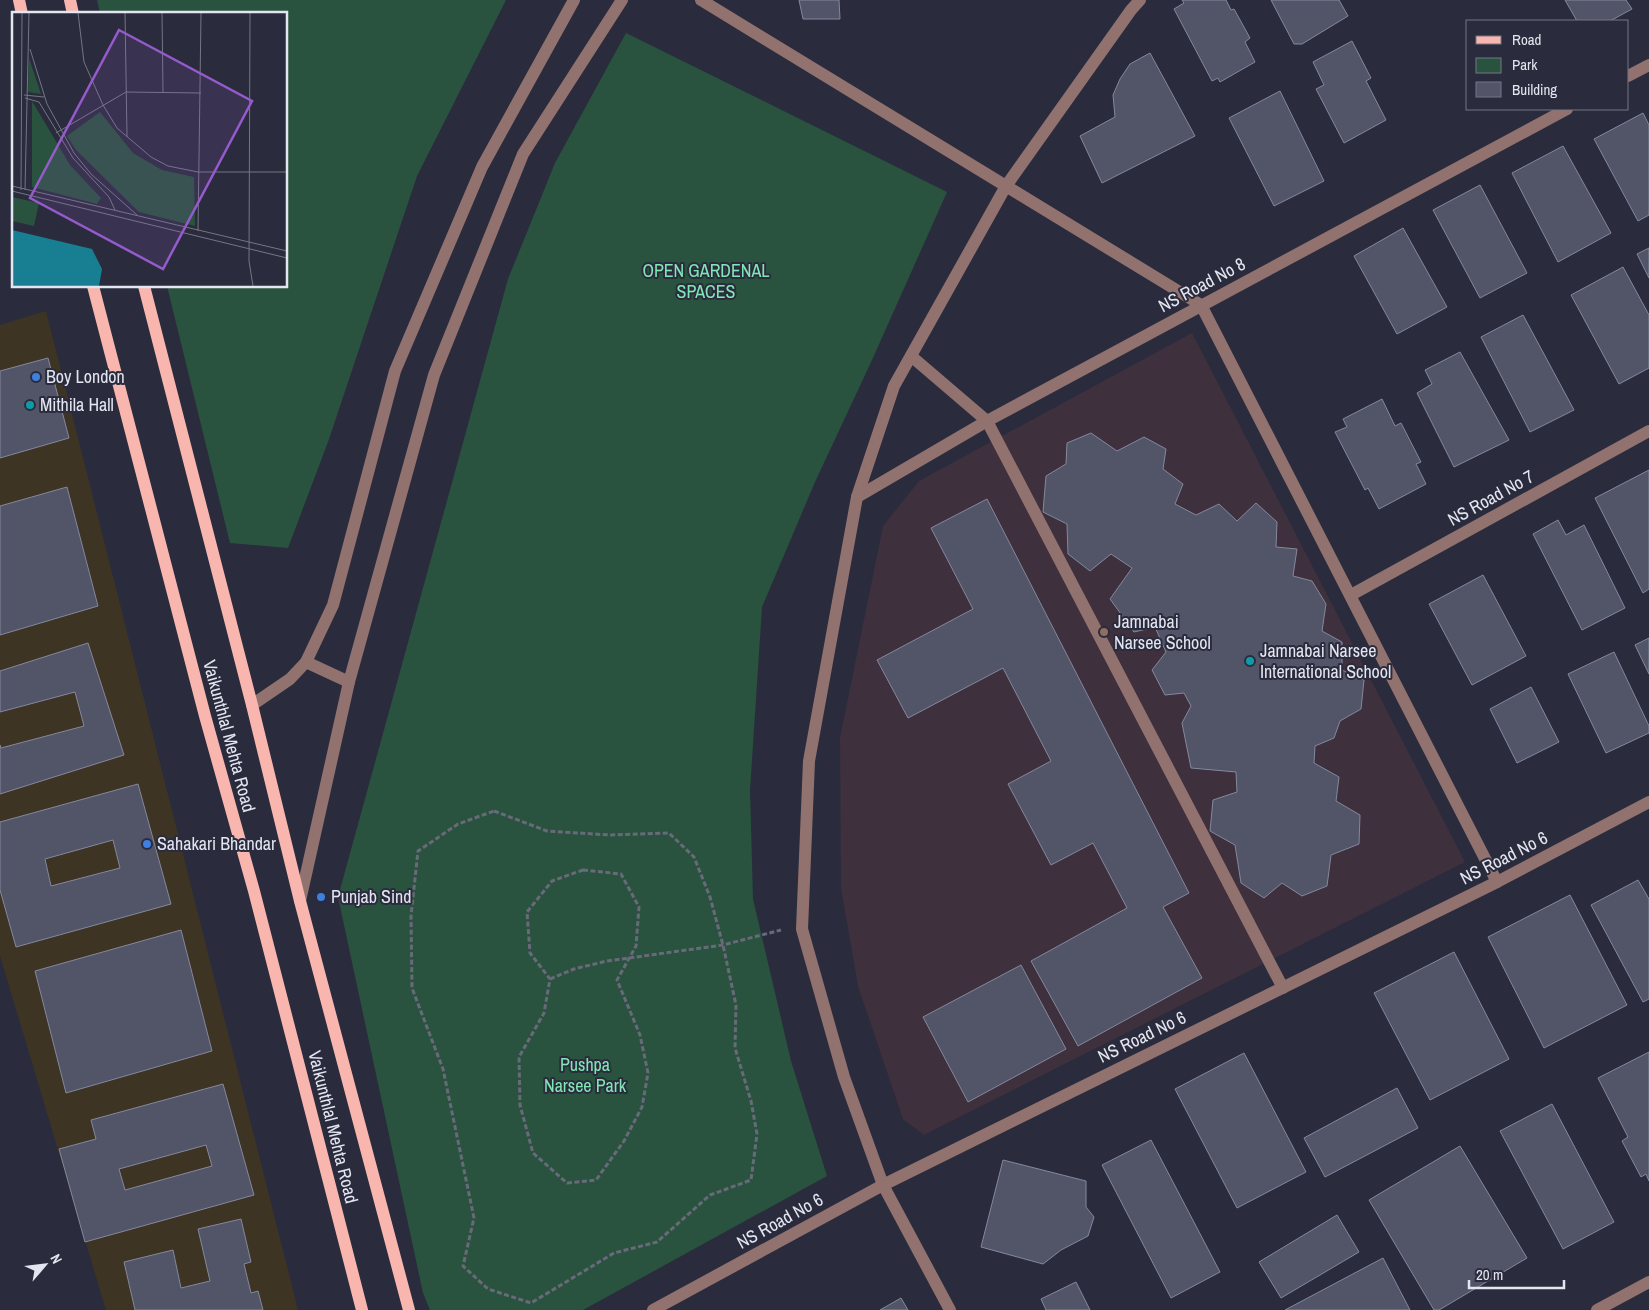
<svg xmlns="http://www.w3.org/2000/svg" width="1649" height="1310" viewBox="0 0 1649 1310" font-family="'Archivo Narrow',sans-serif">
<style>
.commercial{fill:#3d3424}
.education{fill:#3e303d}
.green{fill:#29533e}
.building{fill:#525568;stroke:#85889d;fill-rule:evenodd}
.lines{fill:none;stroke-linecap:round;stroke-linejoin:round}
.path{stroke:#686a79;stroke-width:3;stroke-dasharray:5 2.5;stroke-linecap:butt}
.minor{stroke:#92726f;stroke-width:12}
.major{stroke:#f8b6af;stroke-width:12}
.shop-dot{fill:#3f7fe0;stroke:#2a2c3d;stroke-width:2}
.culture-dot{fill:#0f9aa8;stroke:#2a2c3d;stroke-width:2}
.education-dot{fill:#8d6e63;stroke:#2a2c3d;stroke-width:2}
.labels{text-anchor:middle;stroke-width:4;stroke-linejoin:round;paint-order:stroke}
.park-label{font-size:18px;fill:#80e7b4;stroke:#2a2c3d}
.street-label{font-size:18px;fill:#e3e5f0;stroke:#2a2c3d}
.poi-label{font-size:18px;fill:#e3e5f0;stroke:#2a2c3d;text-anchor:start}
.inset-road{fill:none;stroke:#747685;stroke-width:1}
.view{fill:#955acb;fill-opacity:0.15;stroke:#955acb;stroke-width:2.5}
.inset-edge{fill:none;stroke:#e3e5f0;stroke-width:2.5}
</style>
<rect width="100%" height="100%" fill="#2a2c3d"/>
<polygon class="commercial" points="46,311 298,1310 106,1310 0,956 0,325"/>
<polygon class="education" points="1192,333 1465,862 924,1135 903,1119 858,986 841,888 840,738 883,526 919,481"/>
<g class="green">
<polygon points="97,0 506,0 417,176 328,442 288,548 230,543 167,286 286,286 286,14 100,14"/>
<polygon points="626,33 947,192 872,360 815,482 762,607 750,790 753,899 791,1061 827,1176 583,1310 430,1310 423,1293 338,897 508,279 555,163"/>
</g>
<g class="building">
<polygon points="799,0 839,0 840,19 803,19"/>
<polygon points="1182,0 1226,0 1231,10 1234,9 1250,38 1245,42 1255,62 1220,82 1218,78 1212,81 1174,9 1184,3"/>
<polygon points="1271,0 1339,0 1348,16 1302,44 1294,44"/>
<polygon points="1565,0 1626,0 1632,9 1610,21 1577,21"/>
<polygon points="1352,41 1371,78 1366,81 1386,120 1344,143 1316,89 1324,85 1313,62"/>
<polygon points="1150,53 1195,136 1102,183 1080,136 1115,117 1113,95 1120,79 1130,64"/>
<polygon points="1280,91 1324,181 1274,206 1229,118"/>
<polygon points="1643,113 1649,125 1649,215 1638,221 1594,139"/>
<polygon points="1563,146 1611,233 1558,262 1512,173"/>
<polygon points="1480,185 1527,273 1480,298 1433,210"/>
<polygon points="1403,228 1447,307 1397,334 1354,256"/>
<polygon points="1649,248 1649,278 1637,254"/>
<polygon points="1623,267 1649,315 1649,368 1619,384 1571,295"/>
<polygon points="1523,315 1574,410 1530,432 1481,337"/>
<polygon points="1460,352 1509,440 1454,467 1417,393 1432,384 1425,370"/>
<polygon points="48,358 69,438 0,458 0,371"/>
<polygon points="1382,399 1395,426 1401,423 1421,462 1416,464 1426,484 1379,509 1368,488 1365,490 1335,432 1347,427 1343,419"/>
<polygon points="1091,433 1117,451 1144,437 1166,449 1163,469 1183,484 1175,504 1196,515 1219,504 1237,521 1256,503 1277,522 1276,547 1297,549 1293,576 1312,581 1326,604 1322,631 1342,642 1342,670 1364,680 1361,709 1340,721 1334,738 1315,746 1314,763 1339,777 1336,801 1360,815 1359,844 1331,855 1327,886 1302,896 1282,883 1264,898 1241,883 1235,845 1210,831 1213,800 1237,792 1236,772 1191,768 1182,723 1191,706 1184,693 1165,695 1152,670 1166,652 1155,627 1134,632 1110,599 1132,568 1111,554 1090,571 1068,554 1067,524 1043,512 1046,476 1066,464 1067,443"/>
<polygon points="1649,470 1649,589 1643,593 1595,498"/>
<polygon points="67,487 98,606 0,635 0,506"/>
<polygon points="987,499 1189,893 1163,907 1202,978 1078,1046 1031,961 1127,908 1093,843 1051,865 1008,784 1051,761 1003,668 908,718 877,660 973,609 931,528"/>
<polygon points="1558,520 1566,535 1584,525 1625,608 1582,630 1533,534"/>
<polygon points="1483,575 1526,656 1472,685 1429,604"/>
<polygon points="1649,638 1649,674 1635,645"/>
<polygon points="88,643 124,755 0,794 0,745 1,748 84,726 75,692 0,712 0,671"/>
<polygon points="1614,652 1649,726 1649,733 1606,753 1568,674"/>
<polygon points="1531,687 1559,742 1517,763 1490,709"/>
<path d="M 138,784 L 171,904 L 16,947 L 0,890 L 0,822 ZM 113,840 L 120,868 L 51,886 L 45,859 Z"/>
<polygon points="1638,880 1649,899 1649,999 1643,1002 1591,905"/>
<polygon points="1570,895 1627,1005 1544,1048 1488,937"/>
<polygon points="181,930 212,1051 66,1093 35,971"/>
<polygon points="1454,952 1509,1059 1430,1100 1374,993"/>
<polygon points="1021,965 1066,1049 968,1102 923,1017"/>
<polygon points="1649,1052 1649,1181 1646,1174 1641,1177 1622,1141 1628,1137 1598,1078"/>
<polygon points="1244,1053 1306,1172 1237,1208 1175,1089"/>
<path d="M 223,1084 L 254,1195 L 85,1242 L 59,1149 L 96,1139 L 91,1120 ZM 206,1145 L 212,1166 L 125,1190 L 119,1169 Z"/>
<polygon points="1397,1088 1418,1128 1325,1177 1304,1138"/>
<polygon points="1552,1104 1614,1222 1563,1249 1500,1131"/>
<polygon points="1151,1140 1220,1272 1171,1298 1102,1165"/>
<polygon points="1460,1146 1527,1258 1439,1310 1434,1310 1369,1200"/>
<polygon points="1003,1160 1086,1181 1086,1207 1094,1217 1088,1236 1061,1250 1043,1264 981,1247"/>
<polygon points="1337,1215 1359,1252 1281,1298 1259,1262"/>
<polygon points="241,1219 251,1262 244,1264 251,1293 258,1291 263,1310 135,1310 124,1262 173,1250 181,1288 210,1281 198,1229"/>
<polygon points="1383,1258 1410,1310 1285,1310"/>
<polygon points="1076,1282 1090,1310 1046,1310 1041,1299"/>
<polygon points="901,1298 908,1310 880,1310"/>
</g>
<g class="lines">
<g class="path">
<polygon points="494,811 547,831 610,835 669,833 694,857 710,897 723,945 736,1005 735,1048 751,1101 757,1134 751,1180 710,1195 657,1242 614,1253 531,1303 488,1289 463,1266 474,1218 443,1069 412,988 411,916 418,851 458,824"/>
<polygon points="583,870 621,874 639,907 636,946 617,980 640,1035 648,1073 642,1107 624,1141 596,1180 567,1183 533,1153 520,1105 519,1057 544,1013 550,979 530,953 527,912 552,881"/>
<polyline points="550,979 574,969 607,961 723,945 781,930"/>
</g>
<g class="minor">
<polyline points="701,0 1201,305 1497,882"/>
<polyline points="1628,76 1649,65"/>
<polyline points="911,356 987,421 1283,988"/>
<polyline points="857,497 987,421 1567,109"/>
<polyline points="1351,595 1649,431"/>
<polyline points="306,662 349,682"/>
<polyline points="252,705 290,679 306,662 333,605 395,371 482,167 574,0"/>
<polyline points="300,901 349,682 434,375 523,154 622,0"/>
<polyline points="653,1310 883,1185 1497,882 1649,802"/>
<polyline points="950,1310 883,1185 844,1077 802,929 809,761 857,497 894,386 1006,186 1131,10 1140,0"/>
<polyline points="1597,1310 1649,1282"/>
</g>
<g class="major">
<polyline points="19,0 22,14"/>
<polyline points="70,0 73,14"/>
<polyline points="93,286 205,716 254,891 362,1310"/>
<polyline points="144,286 252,705 300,901 409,1310"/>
</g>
</g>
<g class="shop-dot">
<circle cx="36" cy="377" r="5"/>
<circle cx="147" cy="844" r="5"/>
<circle cx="321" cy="897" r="5"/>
</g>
<g class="culture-dot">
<circle cx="30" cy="405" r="5"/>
<circle cx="1250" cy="661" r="5"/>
</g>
<circle class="education-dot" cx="1104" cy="632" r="5"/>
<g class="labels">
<g class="park-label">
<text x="706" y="277">OPEN GARDENAL<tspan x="706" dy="21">SPACES</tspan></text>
<text x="585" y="1071">Pushpa<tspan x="585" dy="21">Narsee Park</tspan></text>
</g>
<g class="street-label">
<text transform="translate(1202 285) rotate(-28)" y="6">NS Road No 8</text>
<text transform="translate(1491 498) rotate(-29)" y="6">NS Road No 7</text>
<text transform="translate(229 736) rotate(75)" y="6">Vaikunthlal Mehta Road</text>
<text transform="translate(1504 858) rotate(-27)" y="6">NS Road No 6</text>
<text transform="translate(1142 1037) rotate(-26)" y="6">NS Road No 6</text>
<text transform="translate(333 1127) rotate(76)" y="6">Vaikunthlal Mehta Road</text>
<text transform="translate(780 1221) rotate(-29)" y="6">NS Road No 6</text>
</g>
<g class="poi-label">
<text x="46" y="383">Boy London</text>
<text x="40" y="411">Mithila Hall</text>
<text x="1114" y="628">Jamnabai<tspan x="1114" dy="21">Narsee School</tspan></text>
<text x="1260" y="657">Jamnabai Narsee<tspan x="1260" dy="21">International School</tspan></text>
<text x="157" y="850">Sahakari Bhandar</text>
<text x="331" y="903">Punjab Sind</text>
</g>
</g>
<g transform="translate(12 12)">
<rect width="275" height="275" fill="#2a2c3d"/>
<path d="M 17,46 L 29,82 L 16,80 ZM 20,89 L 58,153 L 89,186 L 85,192 L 20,175 ZM 88,100 L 121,141 L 150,158 L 182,165 L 183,214 L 127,200 L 64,138 L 55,124 ZM 0,185 L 27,191 L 22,214 L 0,209 Z" fill="#29533e"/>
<path d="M 0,218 L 80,237 L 90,257 L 87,274 L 0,274 Z" fill="#187f93"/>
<path class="inset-road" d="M 66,1 L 72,50 L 91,93 L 105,116 L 139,145 L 156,154 L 186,160 L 275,160M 113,1 L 115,125M 150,1 L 151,80M 238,1 L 237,249 L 241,274M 18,37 L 35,92 L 62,141 L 79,162 L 125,203M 12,83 L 32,85M 13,86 L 27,90 L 61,146 L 97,185 L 103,198M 44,121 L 114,80 L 189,81M 0,174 L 275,239M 9,178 L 10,1M 13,178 L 17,1M 0,179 L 275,246M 186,219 L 189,1"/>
<path class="view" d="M 107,18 L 240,89 L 151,257 L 18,186 Z"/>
<rect width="275" height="275" class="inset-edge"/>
</g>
<rect x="1466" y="20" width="162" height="90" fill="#2a2c3d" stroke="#747685"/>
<rect x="1476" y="36" width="25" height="8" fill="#f8b6af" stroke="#747685"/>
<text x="1512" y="45" font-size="15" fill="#e3e5f0">Road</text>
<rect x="1476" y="58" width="25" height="15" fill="#29533e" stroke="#747685"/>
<text x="1512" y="70" font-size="15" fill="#e3e5f0">Park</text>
<rect x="1476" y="82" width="25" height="15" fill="#525568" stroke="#747685"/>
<text x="1512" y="95" font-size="15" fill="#e3e5f0">Building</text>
<g transform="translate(45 1265) rotate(62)" stroke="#2a2c3d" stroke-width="4" paint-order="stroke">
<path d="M0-4L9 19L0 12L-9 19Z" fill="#e3e5f0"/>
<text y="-8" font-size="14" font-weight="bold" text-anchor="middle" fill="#e3e5f0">N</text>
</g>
<path d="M1469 1280v8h95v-8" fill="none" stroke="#e3e5f0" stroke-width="2.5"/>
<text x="1476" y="1280" font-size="15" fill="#e3e5f0" stroke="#2a2c3d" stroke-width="4" paint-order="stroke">20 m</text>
</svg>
